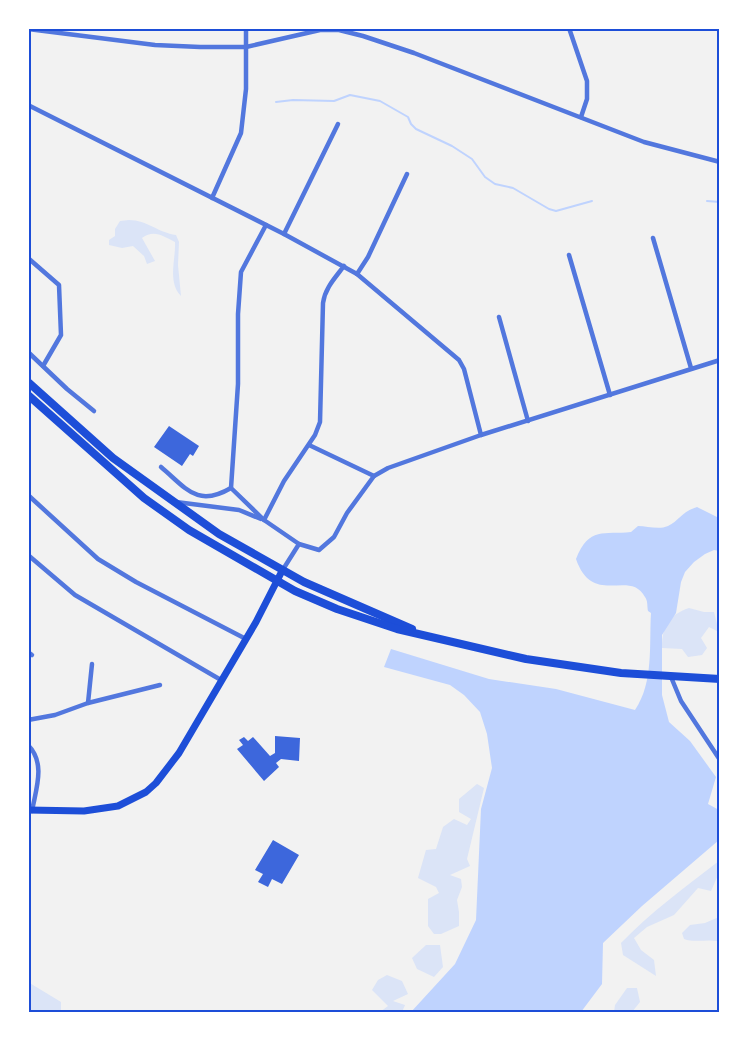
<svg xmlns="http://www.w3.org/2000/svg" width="748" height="1041" viewBox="0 0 748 1041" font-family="'Asap Condensed',sans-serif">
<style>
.green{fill:#dbe4f7}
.water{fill:#bfd3fe}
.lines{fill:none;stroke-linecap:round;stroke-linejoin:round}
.stream{stroke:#bfd3fe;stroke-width:2}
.building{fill:#3d67dc}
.minor{stroke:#5277de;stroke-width:4.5}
.secondary{stroke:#1d4ed8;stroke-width:7}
.primary{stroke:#1d4ed8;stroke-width:8}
.neatline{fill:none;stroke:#1d4ed8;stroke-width:2}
</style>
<rect width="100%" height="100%" fill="#f2f2f2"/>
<g class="green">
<path d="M 129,220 C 147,220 159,233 176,235 L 179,242 L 178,265 L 181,296 C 167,282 176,259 175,242 C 163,236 154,229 142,238 L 155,261 L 147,264 L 144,256 L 133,246 L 122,248 L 109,245 L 109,240 L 115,236 L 115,229 L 120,221 Z"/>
<path d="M 689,608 L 704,612 L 714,612 L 719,632 L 709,627 L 701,638 L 707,648 L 702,655 L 688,657 L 682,649 L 662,648 C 662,626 669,615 689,608 Z"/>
<polygon points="477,784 484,788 467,859 470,866 450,875 461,879 462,887 457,900 459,912 459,926 441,934 434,934 428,926 428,899 439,893 436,887 418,878 426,850 436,849 443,827 454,819 467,825 471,819 459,812 459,799"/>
<path d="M 719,861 L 719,873 L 711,891 L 698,888 L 674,915 L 647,927 L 634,938 L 641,950 L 654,960 L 656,976 L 623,955 L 621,943 C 651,912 685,887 719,861 Z"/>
<path d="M 719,917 L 719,932 L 717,941 C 705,939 695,943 684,939 L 682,933 L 690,925 L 705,923 Z"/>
<polygon points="426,945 440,945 443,967 434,977 417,969 412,958"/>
<polygon points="387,975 402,981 408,994 393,1001 405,1005 402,1012 380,1012 388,1006 372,990 378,980"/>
<polygon points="28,982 61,1002 61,1010 66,1012 29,1012"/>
<polygon points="627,988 637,988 640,1002 632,1012 614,1012 615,1005"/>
</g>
<path class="water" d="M 697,507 L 719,518 L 719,551 L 714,550 L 705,554 L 694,562 L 685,572 L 681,582 L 676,613 L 662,635 L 662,695 L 669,722 L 690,741 L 716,777 L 708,804 L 719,810 L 719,840 L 642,906 L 603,943 L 602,984 L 581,1012 L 411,1012 L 455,964 L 476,920 L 481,809 L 492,768 L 487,734 L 480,712 L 464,695 L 450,685 L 384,667 L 391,649 L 489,679 L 556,689 L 635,710 C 654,682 649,645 651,613 L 648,611 C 647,606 648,601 645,597 C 630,568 593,608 576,559 C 589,526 604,535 631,532 L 638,526 C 647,526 659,530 668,526 C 679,521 681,512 697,507 Z"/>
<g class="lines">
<g class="stream">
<polyline points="276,102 293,100 334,101 350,95 380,101 408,117 411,124 416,129 452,146 472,159 485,177 495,184 513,188 549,209 556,211 592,201"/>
<polyline points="707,201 720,202"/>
</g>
</g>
<g class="building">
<polygon points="169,426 199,446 193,456 190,454 182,466 154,447"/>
<polygon points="275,736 300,738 299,761 281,759 276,763 279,767 264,781 237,749 243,745 239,740 244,737 248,741 253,737 270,756 275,753"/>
<polygon points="273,840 299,855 282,884 272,879 268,887 258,882 263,874 255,870"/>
</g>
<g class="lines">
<g class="minor">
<polyline points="569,28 587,81 587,99 581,117"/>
<polyline points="28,29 155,45 200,47 246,47 320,30 339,30 363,36 414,53 644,142 720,162"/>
<polyline points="28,105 284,234 357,274 459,360 464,369 481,435"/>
<polyline points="212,198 241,133 246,89 246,28"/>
<polyline points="266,225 241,272 238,314 238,384 231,488 264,520 299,544"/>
<polyline points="284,234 338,124"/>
<polyline points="653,238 691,368"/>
<polyline points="569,255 610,395"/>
<polyline points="28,258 59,285 61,335 43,366"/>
<polyline points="357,274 368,257 407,174"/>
<polyline points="499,317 528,421"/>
<polyline points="28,352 67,389 94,411"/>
<polyline points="309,445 374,476"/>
<path d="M 161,467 C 186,488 197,508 231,488"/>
<polyline points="28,495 98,559 136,582 246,639"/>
<polyline points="176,502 239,510 261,519"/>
<path d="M 264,520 L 284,481 L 315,435 L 320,422 L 323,303 C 325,288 335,278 344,266"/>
<polyline points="28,555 75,595 221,680"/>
<polyline points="282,571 299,544 319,550 334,537 347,513 374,476 388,468 481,435 720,360"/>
<polyline points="28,652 32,655"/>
<polyline points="671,677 681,701 720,760"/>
<polyline points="88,703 92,664"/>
<polyline points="28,720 55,715 88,703 160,685"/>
<path d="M 28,745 C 46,763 36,789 32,811"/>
</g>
<polyline class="secondary" points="28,810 84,811 118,806 146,792 156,783 179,753 256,622 282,571"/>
<g class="primary">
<polyline points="28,382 113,458 219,534 304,582 412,629"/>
<polyline points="28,395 144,498 189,530 295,591 337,609 397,629 526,659 621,673 720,679"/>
</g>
</g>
<rect width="748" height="1041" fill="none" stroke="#ffffff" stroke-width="60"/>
<rect x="30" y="30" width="688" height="981" class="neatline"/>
</svg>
